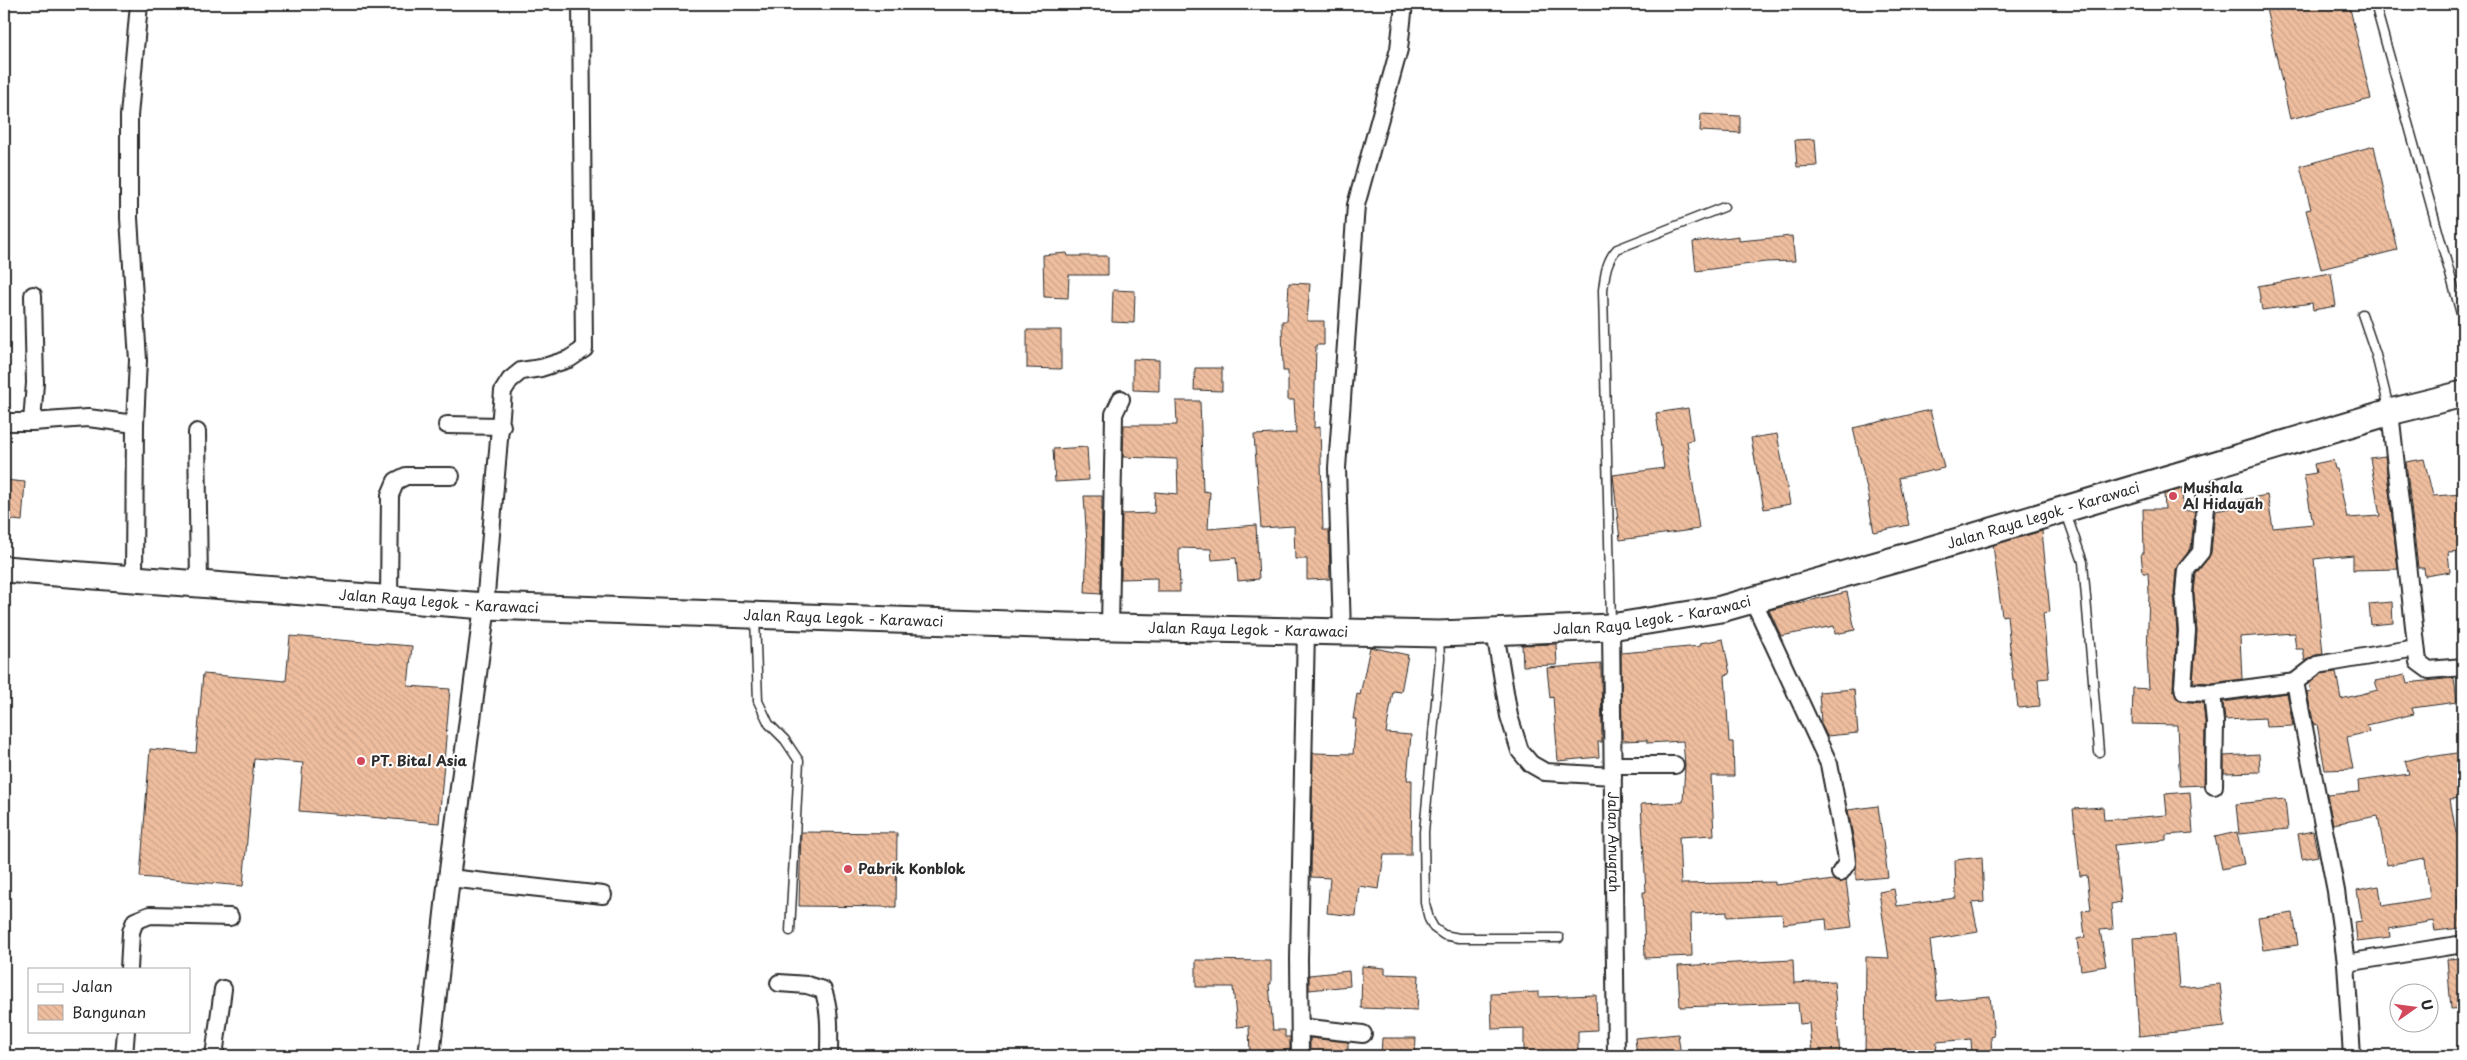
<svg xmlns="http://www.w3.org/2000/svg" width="2467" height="1060" viewBox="0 0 2467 1060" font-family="'Playpen Sans',sans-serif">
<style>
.building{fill:url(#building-back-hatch);stroke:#2b2b2b}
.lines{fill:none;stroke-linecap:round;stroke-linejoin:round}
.service-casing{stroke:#2b2b2b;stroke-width:11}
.minor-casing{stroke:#2b2b2b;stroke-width:20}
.tertiary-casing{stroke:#2b2b2b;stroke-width:24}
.primary-casing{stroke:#2b2b2b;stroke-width:29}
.service{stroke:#fff;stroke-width:8}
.minor{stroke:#fff;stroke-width:16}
.tertiary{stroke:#fff;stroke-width:20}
.primary{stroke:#fff;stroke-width:25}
.poi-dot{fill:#d1495b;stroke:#fff;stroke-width:2}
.labels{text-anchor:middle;stroke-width:4;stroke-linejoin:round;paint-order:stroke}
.poi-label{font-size:14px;font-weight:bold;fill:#2b2b2b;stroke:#fff;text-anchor:start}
.street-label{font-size:14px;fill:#2b2b2b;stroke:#fff}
</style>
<defs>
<pattern id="building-back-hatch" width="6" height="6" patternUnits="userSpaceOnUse" patternTransform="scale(1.25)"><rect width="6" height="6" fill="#efbe9f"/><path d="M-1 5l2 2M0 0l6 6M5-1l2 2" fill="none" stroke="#cda389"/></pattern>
</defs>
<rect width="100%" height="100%" fill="#fff"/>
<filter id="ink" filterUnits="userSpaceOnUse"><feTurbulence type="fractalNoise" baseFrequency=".02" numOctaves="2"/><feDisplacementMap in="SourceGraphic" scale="10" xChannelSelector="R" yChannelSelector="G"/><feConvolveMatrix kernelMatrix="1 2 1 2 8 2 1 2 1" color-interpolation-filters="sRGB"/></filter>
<g filter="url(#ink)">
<g class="building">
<polygon points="2265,4 2349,4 2371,99 2290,119"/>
<polygon points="1701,114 1740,116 1740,133 1700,131"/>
<polygon points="1815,139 1817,166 1797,167 1795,140"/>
<polygon points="2374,146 2397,250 2321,269 2306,210 2311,209 2300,166"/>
<polygon points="1739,236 1739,241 1792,236 1795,261 1766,262 1696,271 1693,242"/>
<polygon points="1067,253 1068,256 1108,256 1108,275 1069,275 1068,298 1044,297 1043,255"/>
<polygon points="2331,273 2336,306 2313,310 2312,303 2262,310 2258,286"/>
<polygon points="1289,283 1310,284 1307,321 1324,321 1324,345 1316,345 1314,428 1320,427 1323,530 1329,530 1330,579 1307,580 1307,559 1295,559 1294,526 1261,528 1254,435 1296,433 1294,400 1288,400 1288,371 1283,371 1282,321 1287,321"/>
<polygon points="1113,290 1135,291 1134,323 1112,322"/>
<polygon points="1027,330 1061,330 1061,369 1027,368"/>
<polygon points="1133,359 1159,360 1159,391 1133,390"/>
<polygon points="1195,368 1222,368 1222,391 1194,390"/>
<polygon points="1176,401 1200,401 1203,491 1210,492 1208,529 1256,525 1259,579 1238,581 1236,558 1212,560 1211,549 1179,548 1180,592 1157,592 1157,578 1121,579 1122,514 1154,513 1155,492 1178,494 1177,459 1123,457 1124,425 1177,425"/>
<polygon points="1688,408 1693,440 1687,441 1699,529 1620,540 1613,475 1664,468 1656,413"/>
<polygon points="1930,410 1944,468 1899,478 1909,525 1874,532 1868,502 1870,502 1853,428"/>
<polygon points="1777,434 1790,504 1764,509 1751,438"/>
<polygon points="1087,447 1089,480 1055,482 1053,449"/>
<polygon points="2385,456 2398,569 2353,570 2353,555 2314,559 2323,654 2315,655 2305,661 2303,649 2296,649 2294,633 2240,637 2242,679 2212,683 2193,682 2197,632 2194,593 2196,574 2211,553 2215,511 2231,508 2230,502 2267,495 2273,528 2313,524 2304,475 2316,473 2314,464 2333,460 2335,469 2337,469 2347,518 2380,516 2370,458"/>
<polygon points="2424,459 2433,496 2463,494 2463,551 2448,552 2450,572 2425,576 2424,568 2418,568 2406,462"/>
<polygon points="4,480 25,482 22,521 4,519"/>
<polygon points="2182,489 2183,511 2195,511 2191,548 2176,569 2174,594 2177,631 2173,687 2176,697 2180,701 2203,703 2205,722 2204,785 2180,786 2177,725 2132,724 2133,688 2149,689 2147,655 2149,593 2148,573 2143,573 2141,553 2144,553 2143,509 2165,509 2164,494"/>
<polygon points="1084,496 1102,496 1101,594 1085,593 1087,544"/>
<polygon points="2042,531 2050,612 2043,613 2049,678 2038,679 2040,706 2018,708 2015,681 2013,681 2007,615 2002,616 1993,545"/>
<polygon points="1847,592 1855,630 1835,634 1834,626 1781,636 1769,610"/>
<polygon points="2392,602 2393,623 2371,625 2369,604"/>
<polygon points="290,636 412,646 408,686 450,689 439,823 299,811 303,763 254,759 243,886 140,877 150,749 196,753 203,674 286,681"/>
<polygon points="1723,639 1730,674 1725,675 1729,742 1733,742 1734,776 1711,776 1714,835 1679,837 1681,884 1775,882 1775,885 1819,880 1819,882 1833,880 1840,883 1846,880 1852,927 1827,930 1826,919 1783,924 1782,914 1727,917 1727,912 1691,914 1692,956 1645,958 1643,892 1646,892 1641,804 1683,802 1685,765 1683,741 1647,743 1647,740 1622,741 1621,653 1701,646 1700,643"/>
<polygon points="1556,644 1557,665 1523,666 1522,645"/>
<polygon points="1370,647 1408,655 1401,692 1393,691 1386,733 1411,735 1407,780 1412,780 1411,855 1384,855 1379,889 1359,886 1356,916 1327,913 1330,878 1311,877 1313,753 1353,754 1356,719 1353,719 1357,694 1360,695"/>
<polygon points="1601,664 1602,742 1598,742 1599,757 1558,761 1553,697 1550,698 1547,668"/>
<polygon points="2336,672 2341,699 2378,690 2375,681 2405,675 2407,683 2454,678 2457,702 2412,708 2414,714 2367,725 2369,732 2347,737 2353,769 2325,770 2317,724 2314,725 2307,692 2311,691 2309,684 2321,674"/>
<polygon points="1854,689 1858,733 1827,736 1821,724 1819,692"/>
<polygon points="2287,693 2293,726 2266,727 2265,718 2225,720 2223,702"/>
<polygon points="2463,752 2463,798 2450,799 2456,833 2463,832 2463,896 2457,897 2461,928 2435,931 2433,921 2389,929 2390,937 2357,941 2355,922 2362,921 2357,890 2379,886 2382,906 2430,898 2425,858 2387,865 2378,816 2333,824 2327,795 2359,792 2358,781 2409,774 2405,761 2429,755 2430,757"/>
<polygon points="2259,754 2260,772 2224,773 2224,756"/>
<polygon points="2190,792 2193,833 2166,835 2166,840 2114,845 2121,902 2111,904 2113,929 2100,930 2106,966 2081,970 2077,939 2085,937 2082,911 2091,910 2087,875 2080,876 2073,809 2103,807 2104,820 2167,815 2165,794"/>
<polygon points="2285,799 2288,829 2239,834 2236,804"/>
<polygon points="1878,806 1888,877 1856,880 1856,852 1848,810"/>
<polygon points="2313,831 2318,856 2302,859 2298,834"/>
<polygon points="801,832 897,833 896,907 799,906"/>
<polygon points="2237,832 2244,864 2222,869 2215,837"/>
<polygon points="1982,857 1984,902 1972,903 1978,932 1930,940 1937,1001 1990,996 1994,1036 1991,1037 1992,1056 1972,1056 1971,1039 1937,1042 1936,1056 1865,1055 1866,957 1889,958 1879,892 1894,889 1897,906 1956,898 1955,860"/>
<polygon points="2293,913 2298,945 2263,950 2258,918"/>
<polygon points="2175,935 2179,988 2220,984 2225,1027 2139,1036 2133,938"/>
<polygon points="2463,958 2463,1008 2451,1009 2447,959"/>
<polygon points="1196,960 1271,961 1271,984 1269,984 1273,1030 1285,1030 1285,1037 1290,1037 1290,1055 1250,1056 1249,1026 1237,1027 1233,987 1196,987"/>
<polygon points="1793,960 1794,983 1834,981 1840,1056 1812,1056 1809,1023 1800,1024 1798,1003 1680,1007 1678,966"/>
<polygon points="1362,966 1385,968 1385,974 1419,975 1417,1010 1361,1008"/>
<polygon points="1349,971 1350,986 1309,990 1309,975"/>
<polygon points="1539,992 1539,997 1596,995 1597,1030 1578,1031 1578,1056 1524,1056 1524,1028 1492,1029 1491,994"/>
<polygon points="1678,1034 1681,1056 1637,1056 1635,1038"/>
<polygon points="1310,1038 1348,1042 1348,1056 1313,1056 1313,1054 1310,1054"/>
<polygon points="1382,1038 1416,1038 1415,1056 1381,1056"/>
</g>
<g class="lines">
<defs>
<g id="service">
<polyline points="2375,4 2463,321"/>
<polyline points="2362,314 2376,355 2389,408"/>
<polyline points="2066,513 2083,562 2099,752"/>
<polyline points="755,617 758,701 769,724 785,740 799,761 790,931"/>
<path d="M 1611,623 L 1603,290 C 1605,275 1606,261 1617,249 L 1724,207"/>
<polyline points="1439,638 1440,658 1424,832 1425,903 1429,919 1434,928 1444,935 1459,938 1559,938"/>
</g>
<g id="minor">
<polyline points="2390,412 2418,662 2429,670 2463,667"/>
<polyline points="4,422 32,422 35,383 33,295"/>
<polyline points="32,422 88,418 135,424"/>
<polyline points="447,425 502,426"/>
<polyline points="197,432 199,584"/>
<polyline points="2202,469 2205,507 2201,552 2186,570 2184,593 2187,631 2183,686 2184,692 2212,693 2215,722 2214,786"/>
<polyline points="134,580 135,424 138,360 129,218 129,116 139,4"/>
<polyline points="389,599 390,495 396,481 406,476 451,476"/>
<polyline points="1753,600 1829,764 1846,853 1847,863 1840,873"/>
<polyline points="485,606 503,391 510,380 521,371 541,368 569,359 584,349 581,4"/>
<polyline points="1110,627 1114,414 1121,399"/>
<path id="s1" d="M 1611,627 L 1616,1056"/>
<polyline points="1342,631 1337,468 1356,205 1399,49 1404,4"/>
<polyline points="1495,632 1509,716 1520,751 1531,764 1545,772 1613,776"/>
<polyline points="2295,682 2336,891 2346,963 2352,1056"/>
<polyline points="2212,693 2295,682 2317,665 2416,648"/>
<polyline points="1613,765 1675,765"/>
<polyline points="449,878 603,895"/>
<polyline points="2346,963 2463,944"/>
<polyline points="129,969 131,932 135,921 150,915 230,917"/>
<path d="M 779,983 L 807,985 L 823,990 C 831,1011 829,1034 829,1056"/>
<polyline points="1300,1027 1363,1034"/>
<polyline points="124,1056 126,1031"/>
<polyline points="214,1056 223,989"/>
<polyline points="1300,1056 1299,959 1306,630"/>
</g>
<polyline id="tertiary" points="429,1056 449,878 485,606"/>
<g id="primary">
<path id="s2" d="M 4,569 L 485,606 L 1067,626 L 1439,634 L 1611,627 L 1721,609 L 1908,556 L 2390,412 L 2463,394"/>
</g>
</defs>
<use href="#service" class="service-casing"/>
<use href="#minor" class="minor-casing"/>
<use href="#tertiary" class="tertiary-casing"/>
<use href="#primary" class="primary-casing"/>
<use href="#service" class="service"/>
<use href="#minor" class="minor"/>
<use href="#tertiary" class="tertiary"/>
<use href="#primary" class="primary"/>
</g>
</g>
<g class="poi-dot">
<circle cx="2173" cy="496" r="5"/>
<circle cx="361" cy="761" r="5"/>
<circle cx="848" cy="869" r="5"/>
</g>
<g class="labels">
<g class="poi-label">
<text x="2183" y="493">Mushala<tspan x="2183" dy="16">Al Hidayah</tspan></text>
<text x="371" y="766">PT. Bital Asia</text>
<text x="858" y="874">Pabrik Konblok</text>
</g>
<g class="street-label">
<text dy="5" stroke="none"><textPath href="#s2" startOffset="2056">Jalan Raya Legok - Karawaci</textPath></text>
<text dy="5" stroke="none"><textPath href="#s2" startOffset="436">Jalan Raya Legok - Karawaci</textPath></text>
<text dy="5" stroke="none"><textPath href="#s2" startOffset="1651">Jalan Raya Legok - Karawaci</textPath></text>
<text dy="5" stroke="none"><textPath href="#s2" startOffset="841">Jalan Raya Legok - Karawaci</textPath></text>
<text dy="5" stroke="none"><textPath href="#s2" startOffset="1246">Jalan Raya Legok - Karawaci</textPath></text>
<text dy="5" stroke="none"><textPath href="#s1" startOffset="215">Jalan Anugrah</textPath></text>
</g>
</g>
<rect width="2467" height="1060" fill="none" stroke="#fff" stroke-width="20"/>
<rect x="10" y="10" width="2447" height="1040" fill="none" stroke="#2b2b2b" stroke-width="2" filter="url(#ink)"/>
<rect x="28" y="968" width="162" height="65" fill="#ffffff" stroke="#aaaaaa"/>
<rect x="38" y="984" width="25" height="8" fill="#ffffff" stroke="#aaaaaa"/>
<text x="72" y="992" font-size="15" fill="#2b2b2b">Jalan</text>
<rect x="38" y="1005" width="25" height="15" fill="url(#building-back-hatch)" stroke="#aaaaaa"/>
<text x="72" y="1018" font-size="15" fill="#2b2b2b">Bangunan</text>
<g transform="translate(2414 1008) rotate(76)"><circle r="24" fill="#ffffff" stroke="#aaaaaa"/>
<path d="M0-4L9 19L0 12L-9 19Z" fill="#d1495b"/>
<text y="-8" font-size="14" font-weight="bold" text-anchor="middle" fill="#2b2b2b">U</text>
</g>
</svg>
